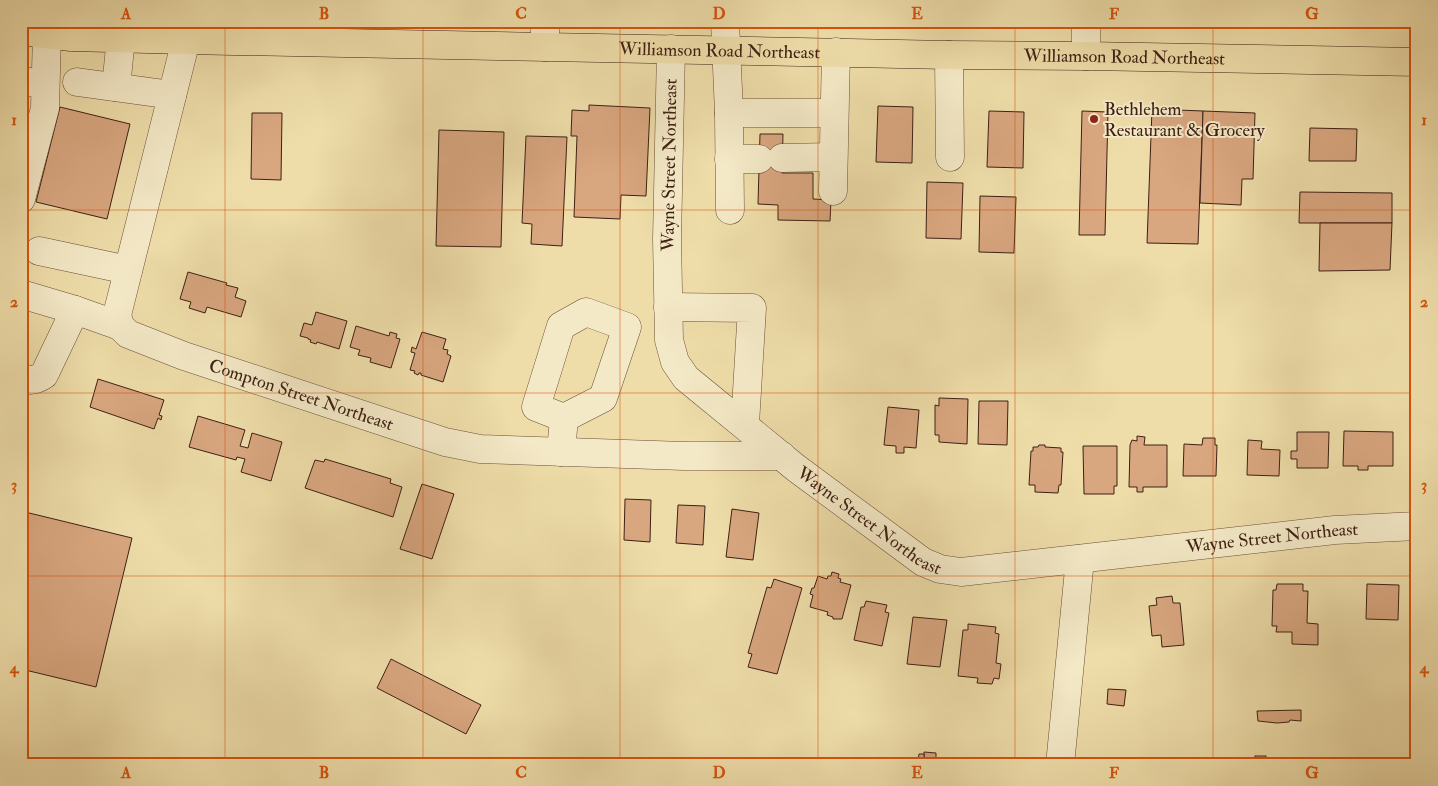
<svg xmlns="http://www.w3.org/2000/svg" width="1438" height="786" viewBox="0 0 1438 786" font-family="'IM FELL Double Pica',serif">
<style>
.building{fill:#d8a67f;stroke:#3e2014}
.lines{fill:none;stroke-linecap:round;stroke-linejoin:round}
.minor-casing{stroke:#6a4f39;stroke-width:29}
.major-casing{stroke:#3e2014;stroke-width:29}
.path{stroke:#3e2014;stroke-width:3;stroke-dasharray:1 2.5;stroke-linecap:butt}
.minor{stroke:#f4e9c7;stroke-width:28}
.major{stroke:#eedda9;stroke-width:28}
.grid{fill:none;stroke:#d7530d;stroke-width:1;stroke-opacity:0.55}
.poi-dot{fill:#8f2418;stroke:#f4e9c7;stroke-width:2}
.labels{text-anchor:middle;stroke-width:4;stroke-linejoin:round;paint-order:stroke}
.street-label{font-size:18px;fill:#3e2014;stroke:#f4e9c7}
.poi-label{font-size:18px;fill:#3e2014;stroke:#f4e9c7;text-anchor:start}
.neatline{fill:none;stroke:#d7530d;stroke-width:2}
.grid-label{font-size:16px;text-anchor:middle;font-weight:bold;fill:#d7530d}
</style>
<rect width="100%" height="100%" fill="#eedda9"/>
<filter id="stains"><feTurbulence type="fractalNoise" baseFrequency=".004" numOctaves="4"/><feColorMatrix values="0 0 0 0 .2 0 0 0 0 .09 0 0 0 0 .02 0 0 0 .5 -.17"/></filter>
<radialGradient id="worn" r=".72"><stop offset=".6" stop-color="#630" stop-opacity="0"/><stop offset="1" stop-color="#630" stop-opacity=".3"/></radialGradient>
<g class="building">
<polygon points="21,94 28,96 21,124"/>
<polygon points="589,105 650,108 646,196 621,195 620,219 574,217 577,136 571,136 572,110 589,111"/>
<polygon points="878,106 913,107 912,163 876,162"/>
<polygon points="60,107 130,124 107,219 36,202"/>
<polygon points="1152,109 1203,111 1198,244 1147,243"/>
<polygon points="989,111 1024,112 1023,168 987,167"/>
<polygon points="1082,111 1108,112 1105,235 1079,235"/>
<polygon points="1203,111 1255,113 1253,179 1242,179 1241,205 1200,203"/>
<polygon points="252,113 282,113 281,180 251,179"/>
<polygon points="1310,128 1357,129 1356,161 1309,161"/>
<polygon points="439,130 504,132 501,247 436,246"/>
<polygon points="760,134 783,134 782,173 813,173 813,199 831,200 830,221 778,220 778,205 758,204"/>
<polygon points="526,136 567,137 562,246 531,244 532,224 522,223"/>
<polygon points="927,182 963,183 961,239 926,238"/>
<polygon points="1300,192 1392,193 1392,223 1299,223"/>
<polygon points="980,196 1016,197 1014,253 979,252"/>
<polygon points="1320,223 1392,223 1390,270 1319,271"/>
<polygon points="188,272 227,283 226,285 238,288 235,297 246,301 241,317 207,307 205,313 189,308 191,302 180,299"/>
<polygon points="316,312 347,321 339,349 317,342 316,344 310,342 311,340 308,339 308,338 300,336 304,323 312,325"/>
<polygon points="356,326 389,336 390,332 397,334 396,338 400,339 391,368 370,362 371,358 358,355 360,350 350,347"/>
<polygon points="422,332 446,339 443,349 448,350 447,354 451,356 443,382 421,375 421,373 419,373 418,375 414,373 415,371 410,370 415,353 411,352 412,347 416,349"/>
<polygon points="98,379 164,400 159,415 162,416 161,420 158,418 154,429 90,407"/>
<polygon points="939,398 968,399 967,444 939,442 939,435 935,435 935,405 939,406"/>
<polygon points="979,401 1008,401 1007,445 978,444"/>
<polygon points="888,407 919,410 916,448 904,447 904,453 896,453 896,446 884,445"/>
<polygon points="198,416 245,430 240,446 248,448 252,433 282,442 271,481 241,472 245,459 237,457 236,460 189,447"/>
<polygon points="1344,431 1393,432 1393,466 1368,466 1368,470 1358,470 1358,466 1343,466"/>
<polygon points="1297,432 1329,432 1328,468 1297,468 1297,459 1291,459 1291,451 1297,451"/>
<polygon points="1137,436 1145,437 1144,445 1167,445 1167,487 1143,487 1143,492 1137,492 1137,487 1129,487 1130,445 1132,440 1137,441"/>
<polygon points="1203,438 1215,438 1215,445 1217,445 1216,476 1183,476 1184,444 1202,445"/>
<polygon points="1248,440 1262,441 1261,449 1280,450 1279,476 1247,475"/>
<polygon points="1039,445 1045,445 1045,447 1061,448 1061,452 1063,452 1061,485 1059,485 1058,493 1035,492 1035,485 1029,485 1031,451 1033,451 1033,447 1038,447"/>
<polygon points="1083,446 1117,446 1117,486 1114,486 1114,494 1084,494"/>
<polygon points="325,459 391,479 390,483 402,487 393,517 305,488 315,460 324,462"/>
<polygon points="422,484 454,494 432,559 400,549"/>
<polygon points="625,499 651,500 650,542 624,540"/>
<polygon points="678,505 705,506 703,545 676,543"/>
<polygon points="732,509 759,513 753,560 726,557"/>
<polygon points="21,511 132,538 96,687 21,669"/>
<polygon points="832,572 839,574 838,578 841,579 840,582 851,585 842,619 833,619 833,617 827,615 828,612 810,607 813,595 810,594 812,588 814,588 818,576 827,579 828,576 831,576"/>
<polygon points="774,579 802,588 777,674 748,667 752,654 748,653 767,587 771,588"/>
<polygon points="1277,584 1303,584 1303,591 1308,591 1307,623 1318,624 1318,645 1292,644 1292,632 1276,632 1277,626 1272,626 1273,590 1276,590"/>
<polygon points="1367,584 1399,585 1398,620 1366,619"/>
<polygon points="1172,596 1173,603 1180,603 1184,645 1162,647 1161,635 1152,636 1149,606 1157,605 1156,598"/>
<polygon points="866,601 887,605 885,612 889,613 882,646 854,640 861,607 864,607"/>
<polygon points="913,617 947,620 940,667 907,664"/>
<polygon points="968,624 996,627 995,633 999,634 996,663 1001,664 999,679 994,678 992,684 977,683 978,678 958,676 963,630 968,630"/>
<polygon points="391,659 481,705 466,734 377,688"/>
<polygon points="1108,689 1126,690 1124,706 1107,704"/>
<polygon points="1301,710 1301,721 1290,720 1289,722 1277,723 1258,721 1257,711"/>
<polygon points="924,752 936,753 936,764 924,764"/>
<polygon points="919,754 924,754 924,762 918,761"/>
<rect x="1255" y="756" width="11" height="9"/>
<polygon points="977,761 1002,765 977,765"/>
</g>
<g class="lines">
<defs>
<g id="minor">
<polyline points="205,21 206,40"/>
<polyline points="545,21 545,47"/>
<polyline points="725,21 729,113 834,113"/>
<polyline points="1086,21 1086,56"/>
<path id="s1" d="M 186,40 L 117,315 L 120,326 L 128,334 L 184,356 L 445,442 L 480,449 L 684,456 L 782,456"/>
<path id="s2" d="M 671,49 L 667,239 L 669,340 L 675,362 L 686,378 L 796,468 L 923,562 L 940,569 L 961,572 L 1335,530 L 1417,526"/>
<polyline points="949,55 950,157"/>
<polyline points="21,81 45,84"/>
<polyline points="77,82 172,95"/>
<polyline points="116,87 121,38"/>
<polyline points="729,113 730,210"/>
<polyline points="782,158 833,157"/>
<polyline points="729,159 759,159"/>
<polyline points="833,191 836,52"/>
<polyline points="21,199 45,108 47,34"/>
<polyline points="39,251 128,270"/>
<polyline points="21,294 75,310 120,326"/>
<polyline points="668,307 752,308 745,424"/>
<path d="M 21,377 C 30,382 36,380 44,375 L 75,310"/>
<polyline points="561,452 564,418 536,407 561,326 586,312 627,327 603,398 564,418"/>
<polyline points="1060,765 1080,559"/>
</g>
<g id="major">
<path id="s3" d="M 21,31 L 71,37 L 186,40 L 949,55 L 1086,56 L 1417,62"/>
</g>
</defs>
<use href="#minor" class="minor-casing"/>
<use href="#major" class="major-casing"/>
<polyline class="path" points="170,765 171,762"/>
<use href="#minor" class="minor"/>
<use href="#major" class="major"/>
</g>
<path class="grid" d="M 225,21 L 225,765M 423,21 L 423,765M 620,21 L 620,765M 818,21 L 818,765M 1015,21 L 1015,765M 1213,21 L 1213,765M 21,210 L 1417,210M 21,393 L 1417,393M 21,576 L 1417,576"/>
<circle class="poi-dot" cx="1094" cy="119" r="5"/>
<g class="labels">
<g class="street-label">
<text dy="6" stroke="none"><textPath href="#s3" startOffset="699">Williamson Road Northeast</textPath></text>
<text dy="6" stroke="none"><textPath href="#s3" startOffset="1104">Williamson Road Northeast</textPath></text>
<text transform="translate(669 165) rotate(-89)" y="6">Wayne Street Northeast</text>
<text dy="6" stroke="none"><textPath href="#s1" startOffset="490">Compton Street Northeast</textPath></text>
<text dy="6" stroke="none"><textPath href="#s2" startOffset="566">Wayne Street Northeast</textPath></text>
<text dy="6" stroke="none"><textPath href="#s2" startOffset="986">Wayne Street Northeast</textPath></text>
</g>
<g class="poi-label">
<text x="1104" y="115">Bethlehem<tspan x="1104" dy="21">Restaurant &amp; Grocery</tspan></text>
</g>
</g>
<rect width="1438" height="786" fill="none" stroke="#eedda9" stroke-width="55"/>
<rect x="28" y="28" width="1382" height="730" class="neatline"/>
<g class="grid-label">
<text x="126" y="19">A</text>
<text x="324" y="19">B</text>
<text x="521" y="19">C</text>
<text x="719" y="19">D</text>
<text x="917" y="19">E</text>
<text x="1114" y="19">F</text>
<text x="1312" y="19">G</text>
<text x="14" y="125">1</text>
<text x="1424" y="125">1</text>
<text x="14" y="307">2</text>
<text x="1424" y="307">2</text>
<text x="14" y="490">3</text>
<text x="1424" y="490">3</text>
<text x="14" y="673">4</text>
<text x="1424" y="673">4</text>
<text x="126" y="778">A</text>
<text x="324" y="778">B</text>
<text x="521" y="778">C</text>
<text x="719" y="778">D</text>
<text x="917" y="778">E</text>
<text x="1114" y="778">F</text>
<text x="1312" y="778">G</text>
</g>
<rect width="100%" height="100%" filter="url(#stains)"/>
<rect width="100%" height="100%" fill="url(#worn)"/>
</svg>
